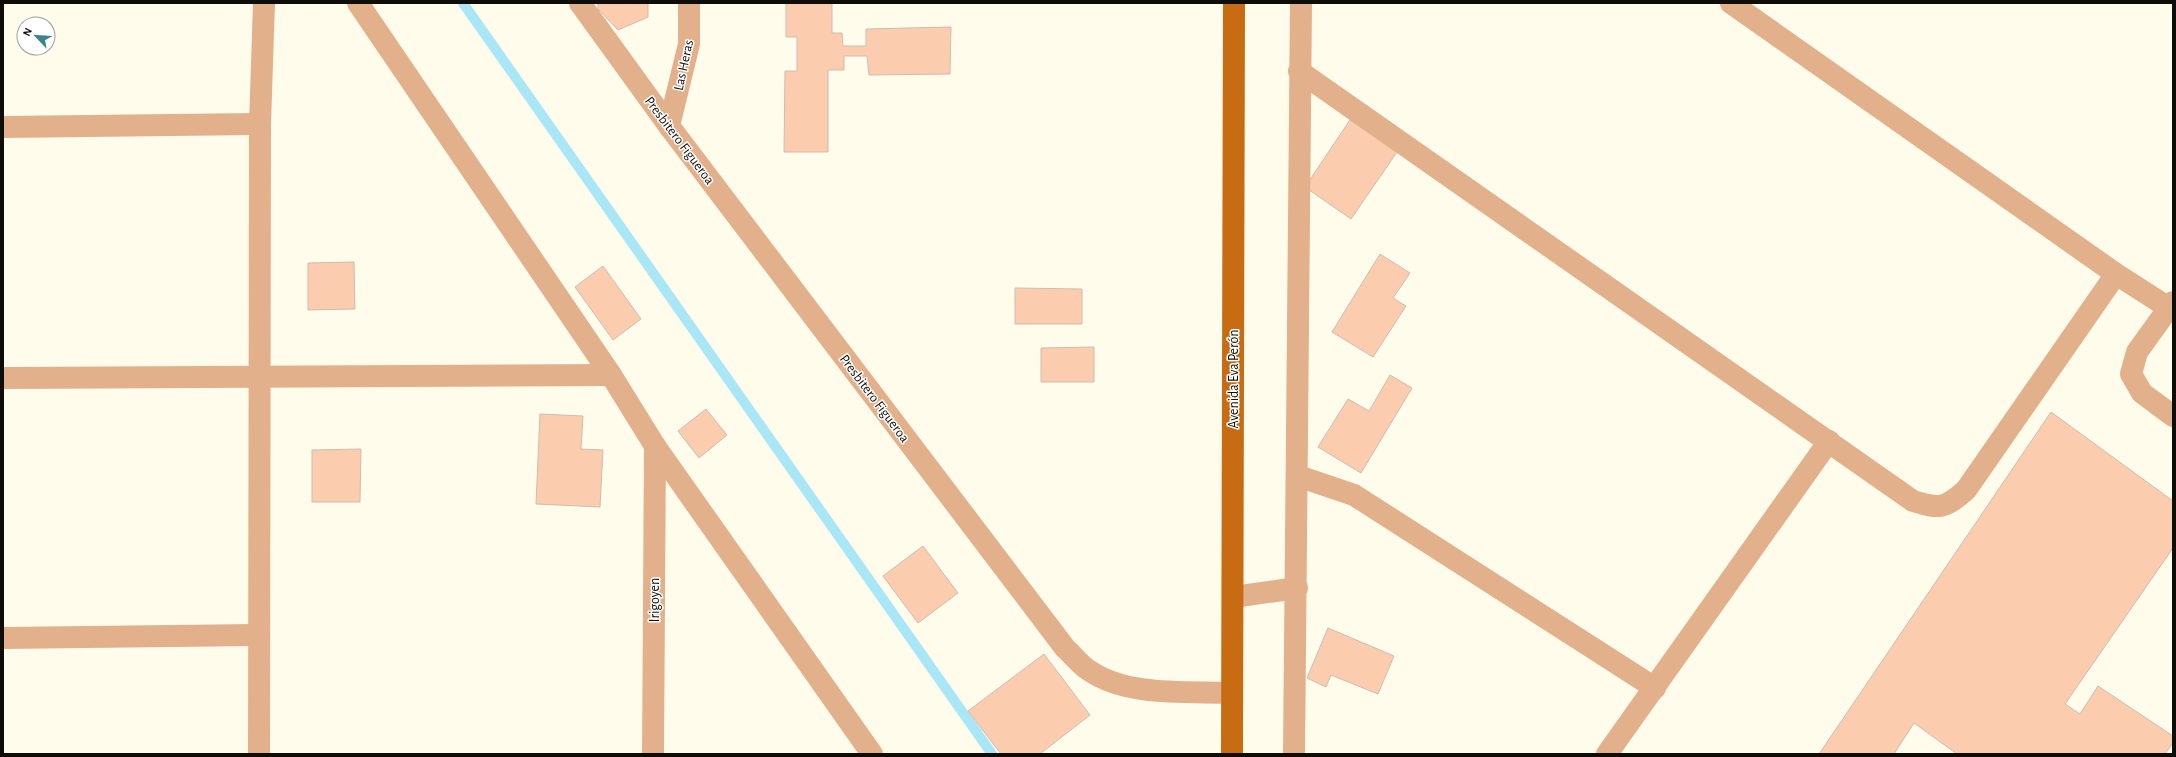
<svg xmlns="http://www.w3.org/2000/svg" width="2176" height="757" viewBox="0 0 2176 757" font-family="'Alegreya Sans',sans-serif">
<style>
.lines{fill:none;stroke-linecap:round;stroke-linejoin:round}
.stream{stroke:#a9e7f7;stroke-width:10}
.building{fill:#fbccae;stroke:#cfbcb1}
.minor{stroke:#e3b08c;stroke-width:22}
.major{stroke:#c76c13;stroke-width:22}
.labels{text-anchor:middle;stroke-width:3;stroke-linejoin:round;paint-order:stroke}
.street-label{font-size:14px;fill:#0e0d07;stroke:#fff}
</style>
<rect width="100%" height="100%" fill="#fffcec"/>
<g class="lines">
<polyline class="stream" points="463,3 992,754"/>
</g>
<g class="building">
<polygon points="598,3 648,3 648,17 618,30 598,9"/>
<polygon points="786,3 832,3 832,33 842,33 843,46 866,46 866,29 951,27 950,74 869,75 867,56 844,56 844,70 828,70 828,152 784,152 785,71 797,71 797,37 786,37"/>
<polygon points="1350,120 1397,152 1351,219 1305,187"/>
<polygon points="1380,254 1410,273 1393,298 1406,306 1373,357 1332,332"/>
<polygon points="354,262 355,309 308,310 308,263"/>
<polygon points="603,266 641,319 613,340 575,287"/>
<polygon points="1015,288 1082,289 1082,324 1015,324"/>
<polygon points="1094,347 1094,382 1041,382 1041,348"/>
<polygon points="1390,375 1412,388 1361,473 1318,447 1348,399 1369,411"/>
<polygon points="706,409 727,435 699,458 678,431"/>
<polygon points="2051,412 2173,501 2173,548 2065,704 2080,714 2098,686 2173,736 2173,743 2165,754 1957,754 1914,723 1894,754 1819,754"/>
<polygon points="540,414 583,416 581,449 603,450 600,507 536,504"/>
<polygon points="361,449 360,502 312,502 312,450"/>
<polygon points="923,546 958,593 918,623 883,576"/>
<polygon points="1328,628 1394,656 1378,694 1331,675 1326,687 1307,678"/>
<polygon points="1044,654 1090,715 1040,754 1001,754 968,711"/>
</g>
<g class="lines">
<g class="minor">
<polyline points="358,3 611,375 655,446 872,754"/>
<path d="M 580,3 L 669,126 L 1065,648 C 1073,655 1081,666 1090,671 C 1128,697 1188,691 1232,693"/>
<polyline points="1731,3 2116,274 2169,308"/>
<path d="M 1299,71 L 1913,501 C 1940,509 1944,509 1966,490 L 2116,274"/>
<polyline points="669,126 689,44 689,3"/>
<polyline points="3,127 260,124"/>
<polyline points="2173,302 2137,352 2131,374 2142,393 2173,416"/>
<polyline points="3,378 611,375"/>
<polyline points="1298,476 1354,495 1655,688"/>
<polyline points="1233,597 1297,588"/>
<polyline points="3,638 259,635"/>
<polyline points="259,754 260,124 264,3"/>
<polyline points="653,754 655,446"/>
<polyline points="1294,754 1301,3"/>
<polyline points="1607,754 1829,441"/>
</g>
<polyline class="major" points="1232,754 1234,3"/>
</g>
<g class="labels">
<g class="street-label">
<text transform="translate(683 65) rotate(-78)" y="5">Las Heras</text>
<text transform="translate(680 140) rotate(53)" y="5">Presbitero Figueroa</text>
<text transform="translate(1233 379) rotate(-90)" y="5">Avenida Eva Perón</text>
<text transform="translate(875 398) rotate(53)" y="5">Presbitero Figueroa</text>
<text transform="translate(654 600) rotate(-90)" y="5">Irigoyen</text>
</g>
</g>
<rect width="2176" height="757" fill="none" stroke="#0e0d07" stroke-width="8"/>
<g transform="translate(36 36) rotate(295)"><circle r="19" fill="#ffffff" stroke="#9f9e9c"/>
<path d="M0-3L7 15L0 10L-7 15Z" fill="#3d848d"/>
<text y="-6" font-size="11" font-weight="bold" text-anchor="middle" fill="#0e0d07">N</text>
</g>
</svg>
